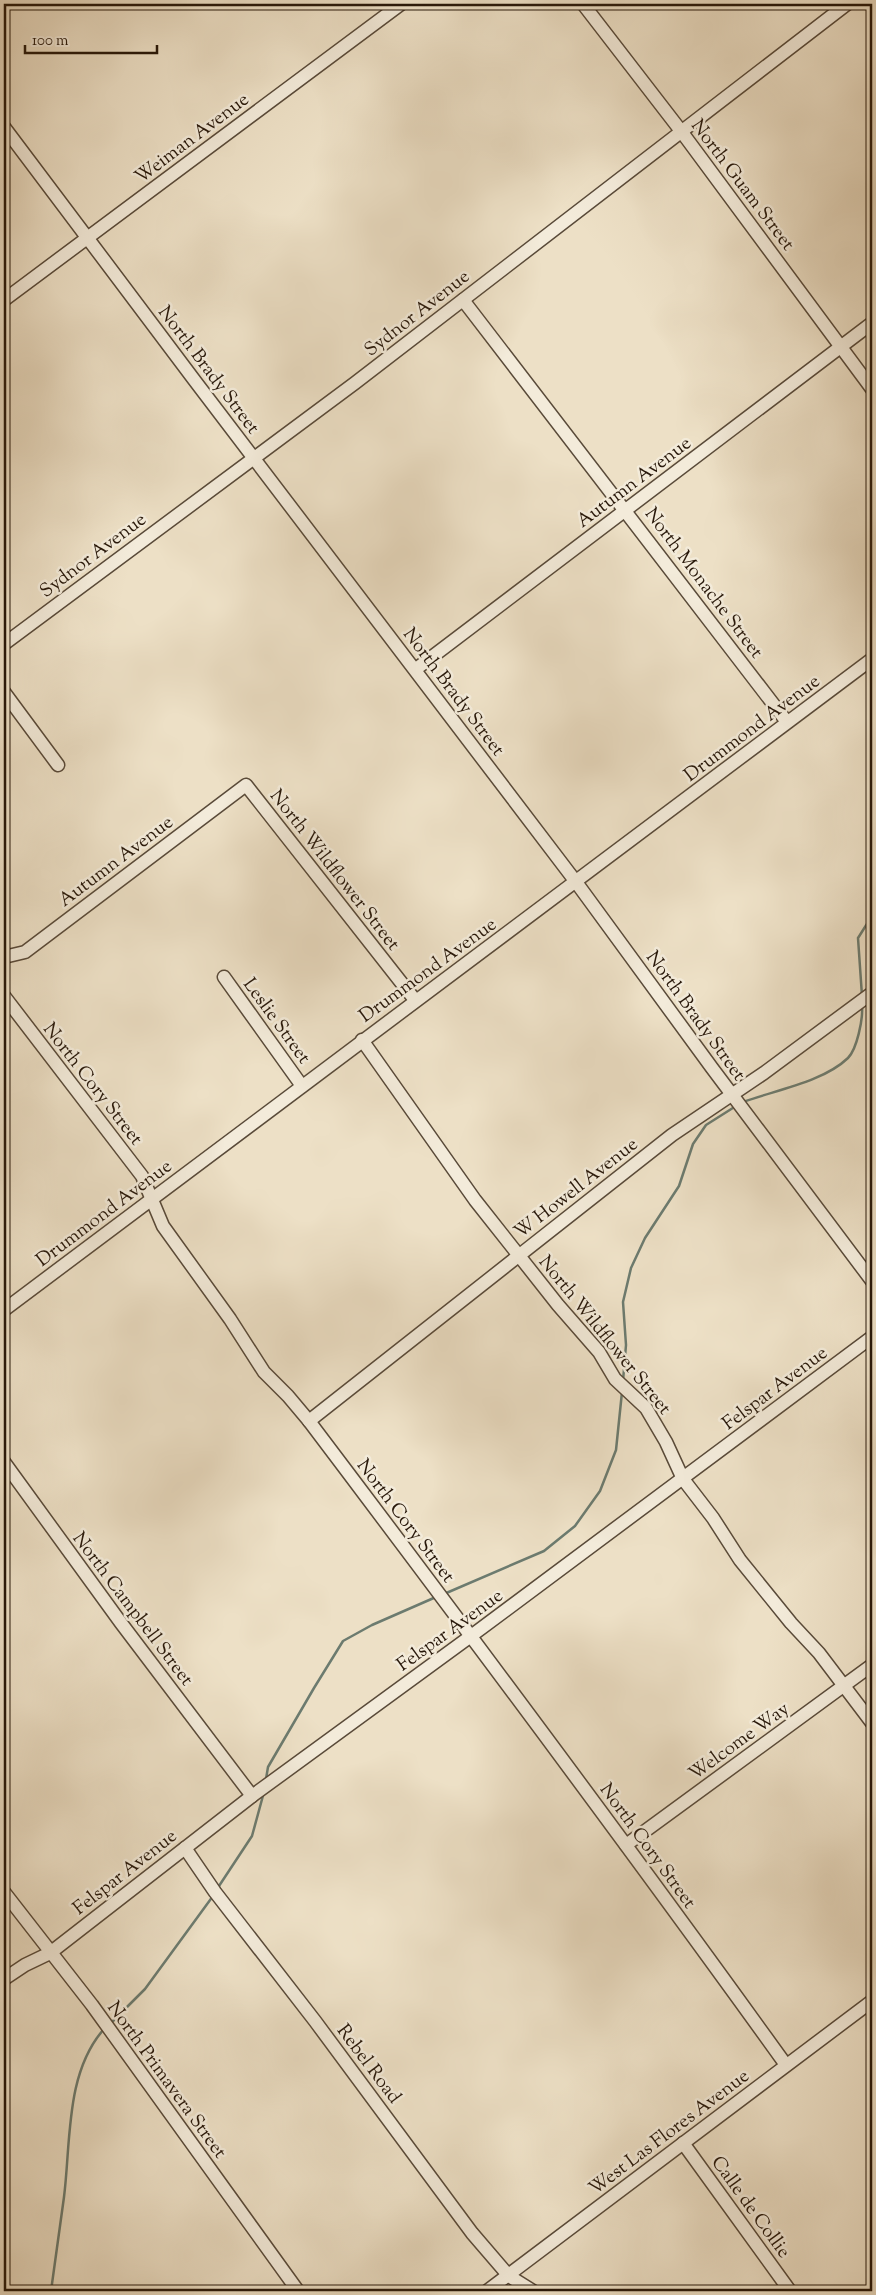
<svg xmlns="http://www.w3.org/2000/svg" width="876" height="2295" viewBox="0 0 876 2295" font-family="'Sorts Mill Goudy',serif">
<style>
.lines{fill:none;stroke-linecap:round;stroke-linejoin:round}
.stream{stroke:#6c7b6f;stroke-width:2.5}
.minor-casing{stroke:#594a39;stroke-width:15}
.minor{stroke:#f3ebda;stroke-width:12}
.labels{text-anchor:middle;stroke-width:5;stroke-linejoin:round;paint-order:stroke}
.street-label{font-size:19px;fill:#28180a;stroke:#f3ebda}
</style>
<rect width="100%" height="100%" fill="#ede0c6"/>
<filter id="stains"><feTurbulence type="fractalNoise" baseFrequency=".004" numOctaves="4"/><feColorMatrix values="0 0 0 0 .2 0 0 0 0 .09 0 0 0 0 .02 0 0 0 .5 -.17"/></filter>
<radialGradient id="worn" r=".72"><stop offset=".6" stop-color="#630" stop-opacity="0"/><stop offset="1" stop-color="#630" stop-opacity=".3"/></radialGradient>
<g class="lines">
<g class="stream">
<polyline points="862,996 858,938 872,916"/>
<path d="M 743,1102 C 776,1090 823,1082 848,1058 C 857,1049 863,1019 862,1007"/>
<polyline points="623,1381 626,1345 623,1302 631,1268 645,1238 679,1186 693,1144 706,1125 736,1106"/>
<polyline points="444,1594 544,1551 575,1526 600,1491 616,1450 622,1392"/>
<polyline points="266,1779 268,1767 314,1688 343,1641 372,1625 436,1597"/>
<polyline points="217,1889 252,1836 264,1792"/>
<polyline points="110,2024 145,1989 213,1896"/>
<path d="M 51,2291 C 55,2260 60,2228 64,2197 C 71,2142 65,2073 104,2029"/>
</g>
<defs>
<g id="minor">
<polyline points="583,4 681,131 872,389"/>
<polyline points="4,127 195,381 576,882 712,1068 872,1281"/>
<polyline points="4,300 401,4"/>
<polyline points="463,300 787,722"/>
<polyline points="4,644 355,383 847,4"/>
<polyline points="416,669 872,323"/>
<polyline points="4,692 58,765"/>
<polyline points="4,957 25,952 246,785 415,1000"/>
<polyline points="224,977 302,1086"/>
<path d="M 4,996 L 142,1176 L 163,1226 L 230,1319 L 264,1372 L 288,1396 L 309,1421 C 470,1634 630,1848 786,2065"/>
<polyline points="362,1040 475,1200 558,1305 599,1352 615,1379 646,1408 666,1442 683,1479 713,1518 740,1560 791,1623 819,1653 872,1723"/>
<polyline points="4,1310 872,659"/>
<polyline points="309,1421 672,1135 764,1073 872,993"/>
<polyline points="4,1462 121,1623 252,1796"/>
<polyline points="626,1845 872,1665"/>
<polyline points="185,1848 215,1892 315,2021 472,2233 509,2276 533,2291"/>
<polyline points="4,1892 92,2005 298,2291"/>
<polyline points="4,1979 25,1965 50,1953 252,1796 471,1636 872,1337"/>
<polyline points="683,2143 790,2291"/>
<polyline points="487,2291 872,2001"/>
</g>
</defs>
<use href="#minor" class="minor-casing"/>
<use href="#minor" class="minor"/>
</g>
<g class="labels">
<g class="street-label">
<text transform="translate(191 137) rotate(-37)" y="7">Weiman Avenue</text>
<text transform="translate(744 184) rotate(53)" y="7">North Guam Street</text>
<text transform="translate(416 312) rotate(-38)" y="7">Sydnor Avenue</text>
<text transform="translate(210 369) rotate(53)" y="7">North Brady Street</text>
<text transform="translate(633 481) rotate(-37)" y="7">Autumn Avenue</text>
<text transform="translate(92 554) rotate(-37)" y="7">Sydnor Avenue</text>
<text transform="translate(705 582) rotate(53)" y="7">North Monache Street</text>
<text transform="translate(455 691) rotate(53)" y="7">North Brady Street</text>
<text transform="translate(751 727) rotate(-37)" y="7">Drummond Avenue</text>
<text transform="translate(115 860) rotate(-37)" y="7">Autumn Avenue</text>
<text transform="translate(336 869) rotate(52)" y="7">North Wildflower Street</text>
<text transform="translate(427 969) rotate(-36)" y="7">Drummond Avenue</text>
<text transform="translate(697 1015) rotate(54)" y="7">North Brady Street</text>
<text transform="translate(278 1020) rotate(54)" y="7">Leslie Street</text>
<text transform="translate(94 1083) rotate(52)" y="7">North Cory Street</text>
<text transform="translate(575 1187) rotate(-38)" y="7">W Howell Avenue</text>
<text transform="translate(103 1212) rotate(-37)" y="7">Drummond Avenue</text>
<text transform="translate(606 1334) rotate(51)" y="7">North Wildflower Street</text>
<text transform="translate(774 1387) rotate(-37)" y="7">Felspar Avenue</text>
<text transform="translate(407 1520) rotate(53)" y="7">North Cory Street</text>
<text transform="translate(134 1608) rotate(53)" y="7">North Campbell Street</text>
<text transform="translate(449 1629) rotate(-36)" y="7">Felspar Avenue</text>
<text transform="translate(738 1740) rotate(-36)" y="7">Welcome Way</text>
<text transform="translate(649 1845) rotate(54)" y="7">North Cory Street</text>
<text transform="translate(124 1871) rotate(-38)" y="7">Felspar Avenue</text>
<text transform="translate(370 2063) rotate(53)" y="7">Rebel Road</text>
<text transform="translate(168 2079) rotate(54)" y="7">North Primavera Street</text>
<text transform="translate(668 2131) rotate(-37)" y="7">West Las Flores Avenue</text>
<text transform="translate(752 2206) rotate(54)" y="7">Calle de Collie</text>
</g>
</g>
<rect width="876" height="2295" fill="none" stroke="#ede0c6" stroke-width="20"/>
<rect x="5" y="5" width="866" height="2285" fill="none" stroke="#28180a" stroke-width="2.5"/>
<rect x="10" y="10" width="856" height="2275" fill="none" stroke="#28180a"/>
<path d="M25 45v8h132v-8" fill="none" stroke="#28180a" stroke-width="2.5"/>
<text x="32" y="45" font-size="15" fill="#28180a" stroke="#f3ebda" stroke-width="4" paint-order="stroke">100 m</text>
<rect width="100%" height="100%" filter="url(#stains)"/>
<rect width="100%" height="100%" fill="url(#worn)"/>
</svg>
